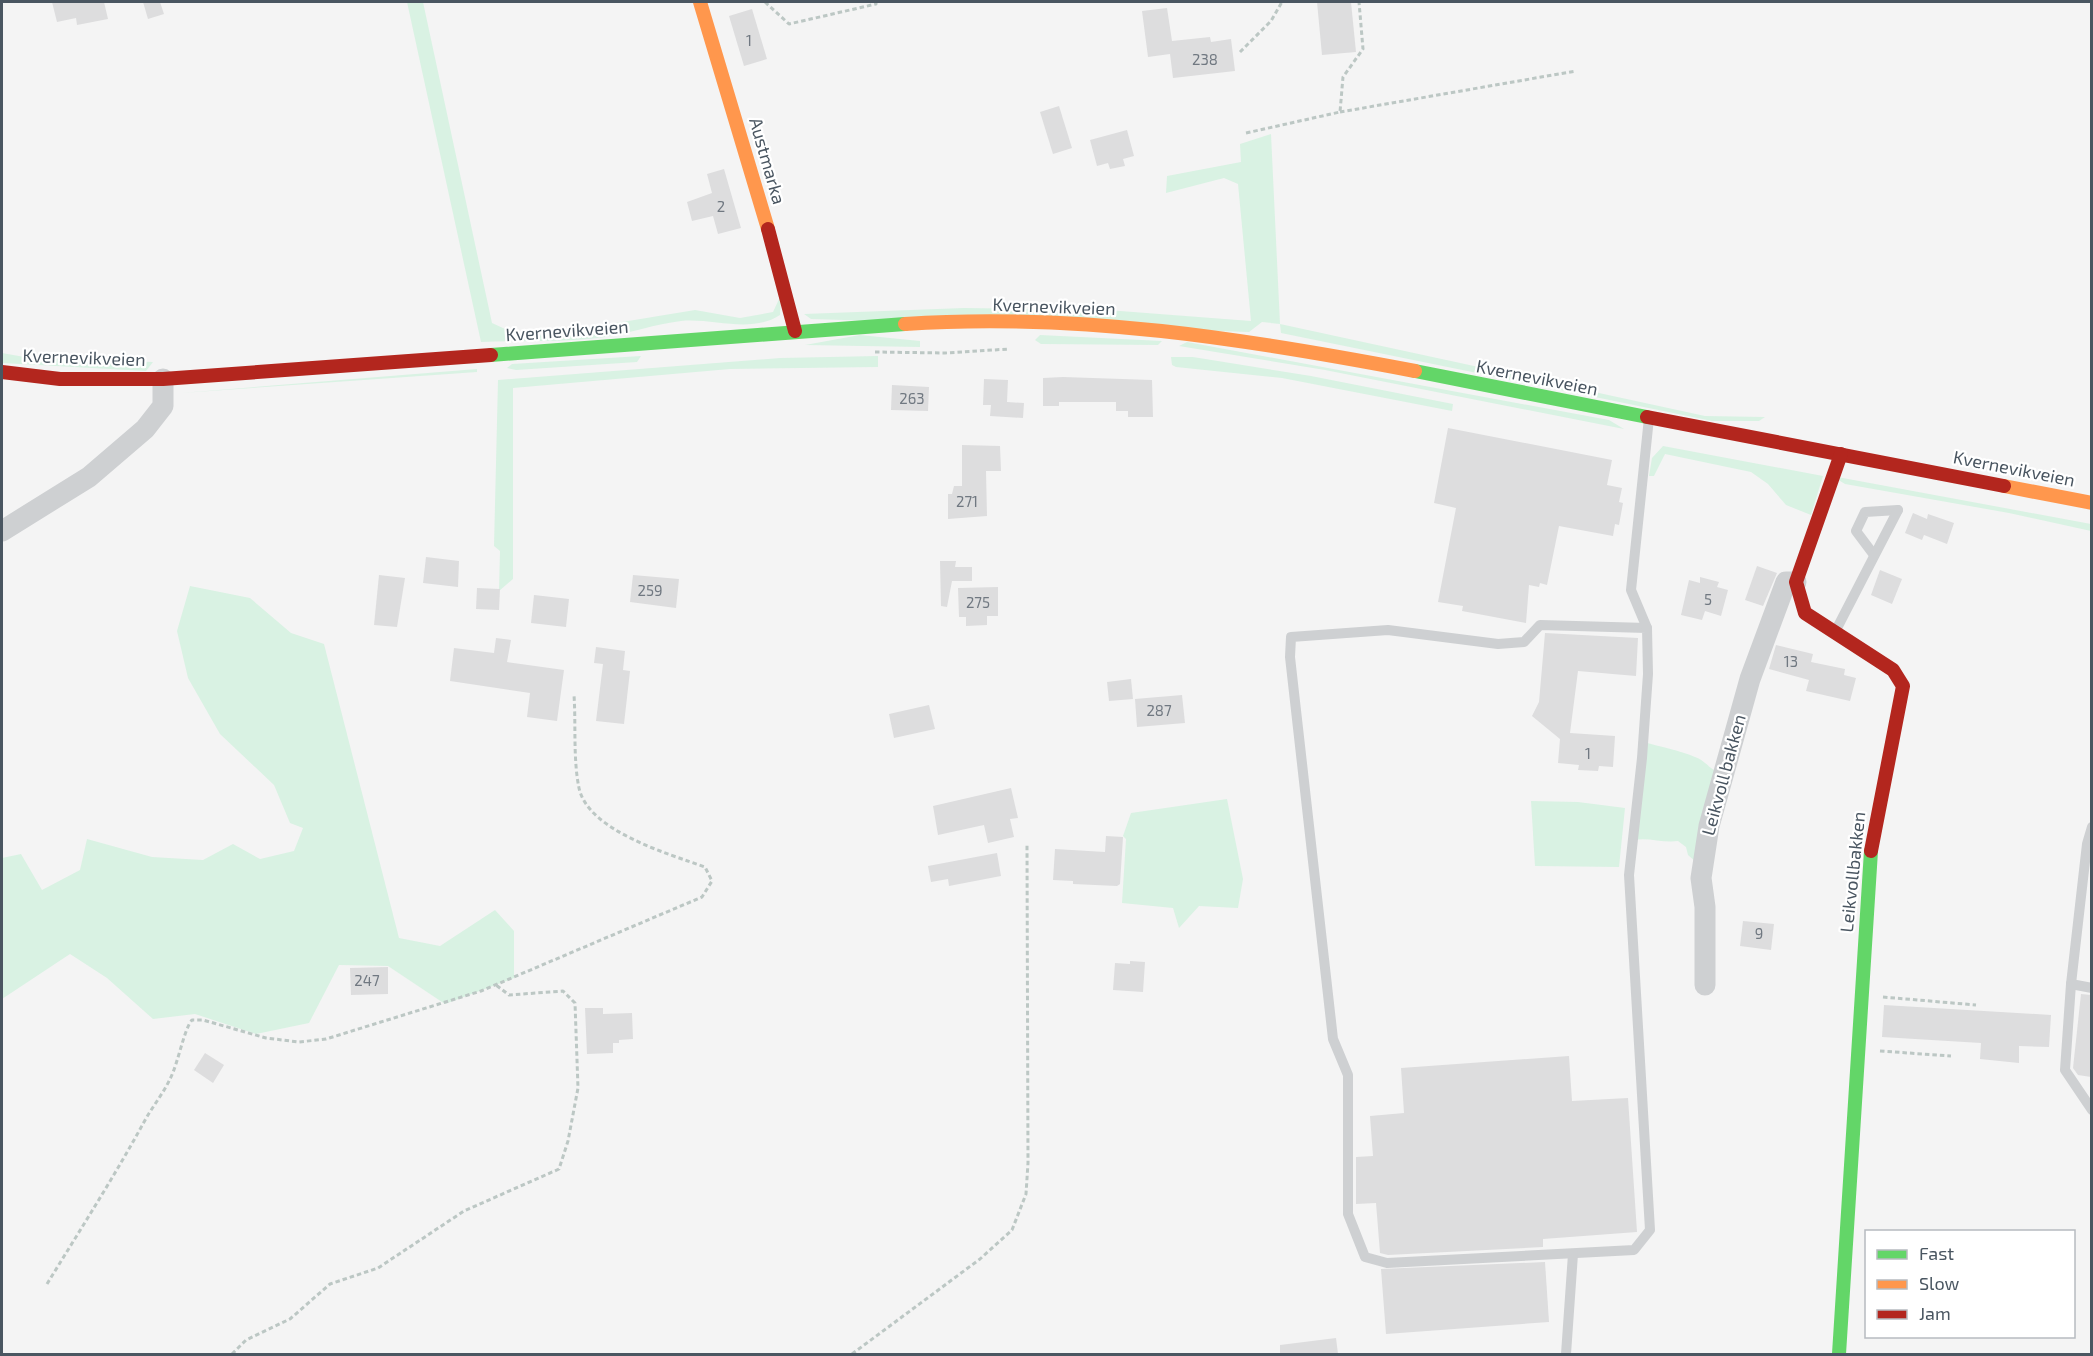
<svg xmlns="http://www.w3.org/2000/svg" width="2093" height="1356" viewBox="0 0 2093 1356" font-family="'Exo 2',sans-serif">
<style>
.green{fill:#d9f2e3}
.building{fill:#ddddde}
.lines{fill:none;stroke-linecap:round;stroke-linejoin:round}
.path{stroke:#bcc7c4;stroke-width:3;stroke-dasharray:4.5 3;stroke-linecap:butt}
.lane{stroke:#ced0d2;stroke-width:10}
.street{stroke:#ced0d2;stroke-width:21}
.fast{stroke:#63d668;stroke-width:14}
.slow{stroke:#ff974d;stroke-width:14}
.jam{stroke:#b3261e;stroke-width:14}
.labels{text-anchor:middle;stroke-width:4.5;stroke-linejoin:round;paint-order:stroke}
.number-label{font-size:15px;fill:#707881}
.street-label{font-size:18px;fill:#4a5661;stroke:#fff}
</style>
<rect width="100%" height="100%" fill="#f4f4f4"/>
<g class="green">
<path d="M 407,2 L 423,2 L 492,323 L 525,338 L 695,310 L 740,318 L 773,312 L 781,295 L 780,315 C 751,334 714,318 681,321 C 655,324 631,333 605,337 C 565,343 521,340 481,342 Z"/>
<polygon points="1271,134 1280,324 1705,416 1765,417 1759,421 1712,421 1281,333 1280,324 1262,322 1249,332 811,319 804,314 964,308 1107,310 1251,321 1238,184 1224,178 1166,193 1167,176 1241,162 1240,144"/>
<polygon points="860,335 920,341 920,347 805,345"/>
<polygon points="1040,335 1162,341 1158,345 1041,344 1035,340"/>
<polygon points="1187,342 1609,420 1624,429 1325,370 1179,346"/>
<polygon points="2,353 30,358 153,362 146,371 2,363"/>
<polygon points="641,356 637,362 516,370 507,368 512,364"/>
<polygon points="878,356 878,367 730,369 513,388 513,579 499,591 500,551 494,546 498,380 780,358"/>
<polygon points="1171,357 1193,357 1311,376 1453,404 1452,411 1282,378 1176,367 1172,365"/>
<polygon points="477,369 477,372 181,393"/>
<polygon points="1663,446 1823,476 1811,515 1786,505 1768,484 1751,472 1665,454 1654,476 1649,476 1652,458"/>
<polygon points="1832,476 2091,524 2091,531 2009,513 1845,484"/>
<polygon points="190,586 250,598 291,633 324,644 399,938 440,946 495,910 514,931 514,978 445,1004 388,966 339,965 309,1023 256,1034 195,1014 153,1019 107,978 70,954 2,999 2,858 21,854 42,890 80,870 87,839 152,857 203,860 233,844 260,859 294,851 303,828 290,823 274,785 220,734 188,678 177,631"/>
<path d="M 1644,742 C 1660,747 1679,750 1695,757 C 1708,762 1707,769 1724,774 L 1703,868 L 1688,855 L 1686,847 L 1678,841 C 1662,843 1649,837 1633,840 Z"/>
<polygon points="1227,799 1243,879 1238,908 1199,906 1179,928 1173,908 1122,903 1126,839 1123,836 1131,813"/>
<polygon points="1531,801 1578,802 1625,808 1619,867 1535,866"/>
</g>
<g class="building">
<polygon points="52,2 104,2 108,19 77,25 76,18 57,22"/>
<polygon points="143,2 160,2 164,14 148,19"/>
<polygon points="1317,2 1351,2 1356,52 1322,55"/>
<polygon points="1167,8 1172,41 1210,37 1211,42 1231,39 1235,71 1173,78 1170,54 1148,57 1142,11"/>
<polygon points="752,9 767,59 744,66 729,16"/>
<polygon points="1059,106 1072,148 1053,154 1040,112"/>
<polygon points="1127,130 1134,156 1123,159 1125,166 1110,169 1108,163 1097,166 1090,140"/>
<polygon points="724,169 741,228 718,234 713,216 692,221 687,202 712,193 707,174"/>
<polygon points="1063,377 1152,380 1153,417 1128,417 1128,411 1116,411 1116,402 1059,402 1059,406 1043,406 1043,378"/>
<polygon points="984,379 1008,380 1007,402 1024,403 1023,418 990,416 991,405 983,405"/>
<polygon points="892,385 929,387 928,411 891,410"/>
<polygon points="1448,428 1612,460 1607,485 1622,488 1619,502 1623,503 1619,525 1615,524 1613,536 1559,526 1547,585 1540,583 1539,587 1529,585 1526,623 1462,611 1463,606 1438,602 1456,508 1434,503"/>
<polygon points="962,445 1000,446 1001,471 986,471 987,516 948,519 948,494 952,494 954,486 962,486"/>
<polygon points="1913,513 1927,519 1928,514 1954,523 1947,544 1924,535 1922,540 1905,533"/>
<polygon points="426,557 459,561 458,587 423,583"/>
<polygon points="940,561 956,561 955,567 972,567 972,581 952,581 947,607 941,606"/>
<polygon points="1757,566 1777,573 1763,606 1745,600"/>
<polygon points="1880,570 1902,579 1892,604 1871,595"/>
<polygon points="379,575 405,578 397,627 374,625"/>
<polygon points="633,575 679,579 676,608 630,602"/>
<polygon points="1700,577 1719,582 1717,587 1728,590 1721,616 1705,611 1702,620 1681,615 1689,580 1700,583"/>
<polygon points="998,587 998,616 987,616 987,625 966,626 966,617 959,617 958,588"/>
<polygon points="477,588 500,589 499,610 476,609"/>
<polygon points="534,595 569,599 566,627 531,623"/>
<polygon points="1545,633 1638,638 1636,676 1578,671 1570,733 1615,736 1613,767 1599,766 1598,771 1578,770 1579,765 1558,763 1560,739 1532,716 1539,702"/>
<polygon points="496,638 511,640 507,662 564,670 557,721 527,717 530,693 450,681 454,648 494,653"/>
<polygon points="1776,645 1813,654 1811,662 1845,669 1844,675 1856,678 1850,701 1806,691 1809,680 1769,669"/>
<polygon points="596,647 625,651 623,670 630,671 624,724 596,721 603,664 594,663"/>
<polygon points="1131,679 1133,699 1109,701 1107,682"/>
<polygon points="1182,695 1185,723 1137,727 1135,699"/>
<polygon points="929,705 935,729 894,738 889,714"/>
<polygon points="1011,788 1018,818 1010,819 1014,837 988,843 984,825 938,835 933,806"/>
<polygon points="1106,836 1123,837 1120,884 1117,886 1073,884 1073,881 1053,880 1055,849 1105,852"/>
<polygon points="997,853 1001,876 949,886 948,879 931,882 928,866"/>
<polygon points="1743,921 1774,924 1771,950 1740,946"/>
<polygon points="1130,961 1145,962 1143,992 1113,990 1115,963 1130,964"/>
<polygon points="388,967 388,994 351,995 350,968"/>
<polygon points="2081,994 2091,995 2091,1077 2078,1075 2073,1068"/>
<polygon points="1884,1005 2051,1015 2049,1047 2019,1046 2019,1063 1980,1059 1981,1043 1882,1037"/>
<polygon points="585,1008 603,1008 603,1014 632,1013 633,1039 619,1040 619,1043 613,1043 613,1053 587,1054"/>
<polygon points="205,1053 224,1065 213,1083 194,1070"/>
<polygon points="1569,1056 1572,1101 1628,1098 1637,1232 1543,1239 1543,1247 1388,1255 1380,1253 1376,1203 1356,1204 1356,1157 1373,1156 1370,1116 1404,1113 1401,1068"/>
<polygon points="1545,1262 1549,1322 1386,1334 1381,1269"/>
<polygon points="1336,1338 1338,1354 1280,1354 1280,1345"/>
</g>
<g class="lines">
<g class="path">
<polyline points="765,2 789,24 876,4 876,2"/>
<polyline points="1240,52 1271,21 1282,2"/>
<polyline points="1340,112 1576,71"/>
<polyline points="1246,133 1340,112 1343,77 1363,49 1359,2"/>
<polyline points="875,352 945,353 1009,349"/>
<polyline points="1883,997 1976,1005"/>
<polyline points="1880,1051 1951,1056"/>
<path d="M 47,1284 C 80,1230 114,1177 144,1122 C 152,1107 163,1094 170,1079 C 178,1064 184,1029 192,1020 L 203,1020 L 266,1038 L 299,1042 L 326,1039 L 481,991 L 702,897 L 712,881 L 705,867 C 669,854 588,831 579,788 C 573,759 576,725 574,695"/>
<polyline points="232,1354 246,1340 290,1319 330,1284 378,1268 464,1211 559,1169 568,1141 578,1088 575,1003 563,991 509,995 496,985"/>
<polyline points="852,1354 980,1259 1012,1230 1026,1194 1028,1163 1027,843"/>
</g>
<g class="lane">
<polyline points="1874,555 1856,531 1865,512 1898,510"/>
<polygon points="1540,625 1647,628 1648,674 1642,758 1629,875 1650,1230 1634,1250 1387,1263 1365,1257 1348,1214 1348,1075 1333,1039 1290,657 1291,637 1388,630 1498,644 1524,642"/>
<polyline points="1647,628 1631,590 1649,418"/>
<polyline points="1835,632 1898,510"/>
<polyline points="2092,827 2087,844 2071,984 2065,1070 2092,1110"/>
<polyline points="2071,984 2092,988"/>
<polyline points="1566,1354 1573,1254"/>
</g>
<g class="street">
<polyline points="2,531 89,477 145,429 163,406 163,379"/>
<polyline points="1705,985 1705,907 1701,878 1709,826 1750,679 1786,582 1796,582"/>
</g>
<g class="fast">
<polyline points="491,355 905,324"/>
<polyline points="1415,371 1647,417"/>
<polyline points="1839,1354 1871,851"/>
</g>
<g class="slow">
<polyline points="700,2 768,229"/>
<path d="M 905,324 C 1077,312 1247,339 1415,371"/>
<polyline points="2004,486 2092,503"/>
</g>
<g class="jam">
<polyline points="768,229 795,331"/>
<polyline points="2,372 60,379 163,379 491,355"/>
<polyline points="1647,417 2004,486"/>
<polyline points="1841,454 1796,582 1805,613 1893,670 1903,686 1871,851"/>
</g>
</g>
<g class="labels">
<g class="number-label">
<text x="749" y="46">1</text>
<text x="1205" y="65">238</text>
<text x="721" y="212">2</text>
<text x="912" y="404">263</text>
<text x="967" y="507">271</text>
<text x="650" y="596">259</text>
<text x="1708" y="605">5</text>
<text x="978" y="608">275</text>
<text x="1791" y="667">13</text>
<text x="1159" y="716">287</text>
<text x="1588" y="759">1</text>
<text x="1759" y="939">9</text>
<text x="367" y="986">247</text>
</g>
<g class="street-label">
<text transform="translate(767 161) rotate(74)" y="6">Austmarka</text>
<text transform="translate(1054 307) rotate(2)" y="6">Kvernevikveien</text>
<text transform="translate(567 331) rotate(-4)" y="6">Kvernevikveien</text>
<text transform="translate(84 358) rotate(2)" y="6">Kvernevikveien</text>
<text transform="translate(1537 378) rotate(11)" y="6">Kvernevikveien</text>
<text transform="translate(2014 469) rotate(11)" y="6">Kvernevikveien</text>
<text transform="translate(1724 775) rotate(-75)" y="6">Leikvoll bakken</text>
<text transform="translate(1853 872) rotate(-84)" y="6">Leikvollbakken</text>
</g>
</g>
<rect width="2093" height="1356" fill="none" stroke="#4a5661" stroke-width="6"/>
<rect x="1865" y="1230" width="210" height="108" fill="#ffffff" stroke="#b7bbc0" stroke-width="1.5"/>
<rect x="1877" y="1250" width="30" height="9" fill="#63d668" stroke="#b7bbc0" stroke-width="1.5"/>
<text x="1919" y="1260" font-size="18" fill="#4a5661">Fast</text>
<rect x="1877" y="1280" width="30" height="9" fill="#ff974d" stroke="#b7bbc0" stroke-width="1.5"/>
<text x="1919" y="1290" font-size="18" fill="#4a5661">Slow</text>
<rect x="1877" y="1310" width="30" height="9" fill="#b3261e" stroke="#b7bbc0" stroke-width="1.5"/>
<text x="1919" y="1320" font-size="18" fill="#4a5661">Jam</text>
</svg>
